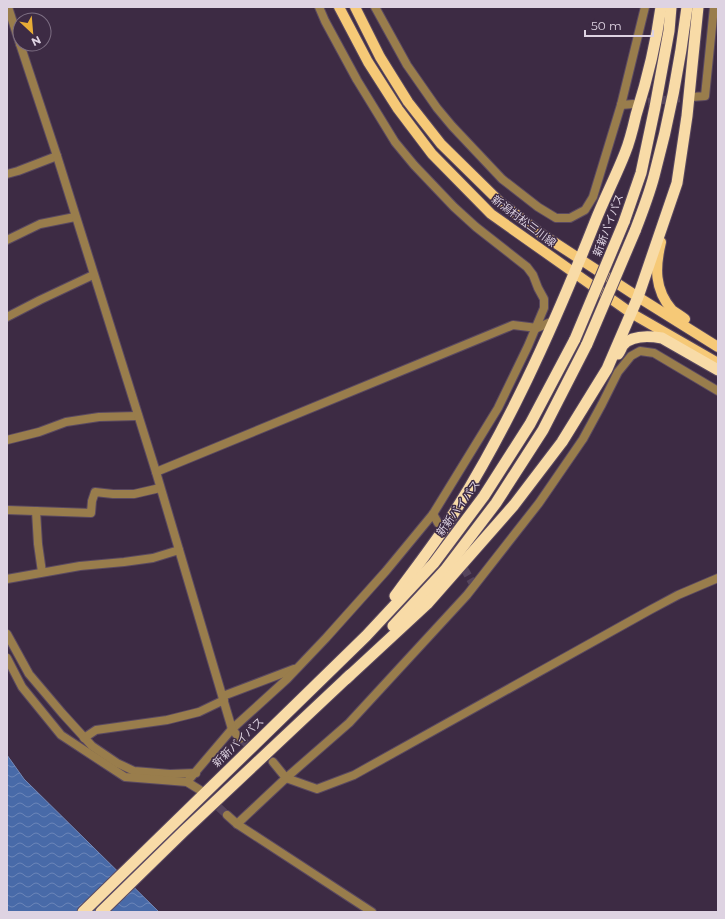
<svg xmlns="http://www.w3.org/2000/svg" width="725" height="919" viewBox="0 0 725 919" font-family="Montserrat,'Noto Sans JP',sans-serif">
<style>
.water{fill:url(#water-waves);stroke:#758ab9}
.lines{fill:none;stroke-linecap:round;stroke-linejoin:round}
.minor-tunnel{stroke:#55445c;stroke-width:8;stroke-dasharray:8 4;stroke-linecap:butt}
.tertiary-tunnel{stroke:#55445c;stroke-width:8;stroke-dasharray:8 4;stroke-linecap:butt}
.minor-casing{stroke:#5a4960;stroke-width:10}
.tertiary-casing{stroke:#5a4960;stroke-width:10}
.primary-casing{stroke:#5a4960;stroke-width:12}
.trunk-casing{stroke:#5a4960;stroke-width:13}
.minor{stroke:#997d4c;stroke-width:8}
.tertiary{stroke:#997d4c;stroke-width:8}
.primary{stroke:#f6c977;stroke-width:10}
.trunk{stroke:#f8dba7;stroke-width:11}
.trunk-bridge-casing{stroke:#5a4960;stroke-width:13;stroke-linecap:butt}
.trunk-bridge{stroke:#f8dba7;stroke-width:11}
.labels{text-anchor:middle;stroke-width:3;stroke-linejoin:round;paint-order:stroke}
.street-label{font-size:11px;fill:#ded3e2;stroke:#3d2b44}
</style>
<defs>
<pattern id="water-waves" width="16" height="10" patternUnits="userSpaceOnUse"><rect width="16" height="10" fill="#486aa8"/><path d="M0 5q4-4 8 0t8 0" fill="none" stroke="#6b85b8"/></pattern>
</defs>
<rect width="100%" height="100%" fill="#3d2b44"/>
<polygon class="water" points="7,755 24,779 159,912 7,912"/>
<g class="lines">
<g class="minor-tunnel">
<polyline points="636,103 692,97"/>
<polyline points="440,527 473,584"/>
</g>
<g class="tertiary-tunnel">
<polyline points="240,739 273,762"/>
<polyline points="201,791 227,815"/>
</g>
<defs>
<g id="minor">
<polyline points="375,7 407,65 437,108 452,126 502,179 538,207 556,218 570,218 585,210 593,197 621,105 645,7"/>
<polyline points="692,97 705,96 714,7"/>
<polyline points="621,105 633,104"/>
<polyline points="7,174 18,171 57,156"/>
<polyline points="7,240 40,224 75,217"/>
<polyline points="7,317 40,300 93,275"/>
<polyline points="7,440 39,432 66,422 99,417 138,416"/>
<polyline points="156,472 513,325 537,328 553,321"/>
<polyline points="7,510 91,513 92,501 95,492 113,494 134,494 160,488"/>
<polyline points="36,511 38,544 42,572"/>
<polyline points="433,514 438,523"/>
<polyline points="7,579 80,566 124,562 153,558 179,550"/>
<polyline points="7,634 29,674 62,713 92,746 117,763 134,771 170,774 196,773"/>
<polyline points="223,696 294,669"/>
<polyline points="84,738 96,730 167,720 199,712 224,700"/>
<polyline points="187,782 232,729 287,679 326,638 386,571 433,514 498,408 528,346 544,308 544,299 538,288 533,275 527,267 476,227 454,207 414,165 395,142 357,80 325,21 319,7"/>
<polyline points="237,824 286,778 349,723 467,595 539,503 583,439 602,404 618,372 631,356 640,351 654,353 718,391"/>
</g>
<g id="tertiary">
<polyline points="8,7 20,44"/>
<polyline points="20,44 57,156 156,472 232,729 240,739"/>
<polyline points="7,658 22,687 61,735 125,777 187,782 200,790"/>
<polyline points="273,762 286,778 317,789 354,775 650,610 678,595 718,578"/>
<polyline points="227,815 237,824 372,912"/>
</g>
<g id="primary">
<polyline points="339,7 368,62 398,109 432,154 491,214 631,313 718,363"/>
<polyline points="355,7 380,57 408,102 441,144 500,202 540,233 638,297 718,347"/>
<path d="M 661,242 C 655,267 654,289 672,310 C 676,313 681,316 685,319"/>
</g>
<g id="trunk">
<polyline points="624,222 641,173 655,107 669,31 671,7"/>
<path d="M 635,231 C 642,213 649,195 654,176 C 669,121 680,64 687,7"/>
<path d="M 618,354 C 620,352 621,348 623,345 C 632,335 650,336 662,338 L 718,370"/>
<path d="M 395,596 C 411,574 428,552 443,530 C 506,434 553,328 595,222 C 604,199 616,176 625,153 C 630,141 633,128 636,115 C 647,80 656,44 661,7"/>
<polyline points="393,626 445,570 496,503 543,430 587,344"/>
<polyline points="346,679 427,604 514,505 562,442 607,369 638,297 677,183 687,116 698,7"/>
<polyline points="83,912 366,636 434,563 484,496 530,424 575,339"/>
<polyline points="101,912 183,832 350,675"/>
</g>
</defs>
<use href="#minor" class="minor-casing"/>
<use href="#tertiary" class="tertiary-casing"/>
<use href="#primary" class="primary-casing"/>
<use href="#trunk" class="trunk-casing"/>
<use href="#minor" class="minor"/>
<use href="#tertiary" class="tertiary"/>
<use href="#primary" class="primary"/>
<use href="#trunk" class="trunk"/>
<defs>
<g id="trunk-bridge">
<polyline points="575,339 624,222"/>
<polyline points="587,344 635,231"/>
</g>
</defs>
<use href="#trunk-bridge" class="trunk-bridge-casing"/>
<use href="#trunk-bridge" class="trunk-bridge"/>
</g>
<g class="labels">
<g class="street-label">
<text transform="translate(524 221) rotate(37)" y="4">新潟村松三川線</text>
<text transform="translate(608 225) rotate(-69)" y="4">新新バイパス</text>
<text transform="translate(458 508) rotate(-54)" y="4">新新バイパス</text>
<text transform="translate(238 742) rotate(-44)" y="4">新新バイパス</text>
</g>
</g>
<rect width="725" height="919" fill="none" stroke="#ded3e2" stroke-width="16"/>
<g transform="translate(32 32) rotate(154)"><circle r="19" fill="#3d2b44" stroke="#7d6e83"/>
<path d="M0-3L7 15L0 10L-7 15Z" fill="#e7ac36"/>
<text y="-6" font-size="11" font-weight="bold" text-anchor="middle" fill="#ded3e2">N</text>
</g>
<path d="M585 30v6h68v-6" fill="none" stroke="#ded3e2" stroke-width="2"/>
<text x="591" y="30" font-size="12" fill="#ded3e2" stroke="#3d2b44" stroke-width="3" paint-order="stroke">50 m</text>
</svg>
